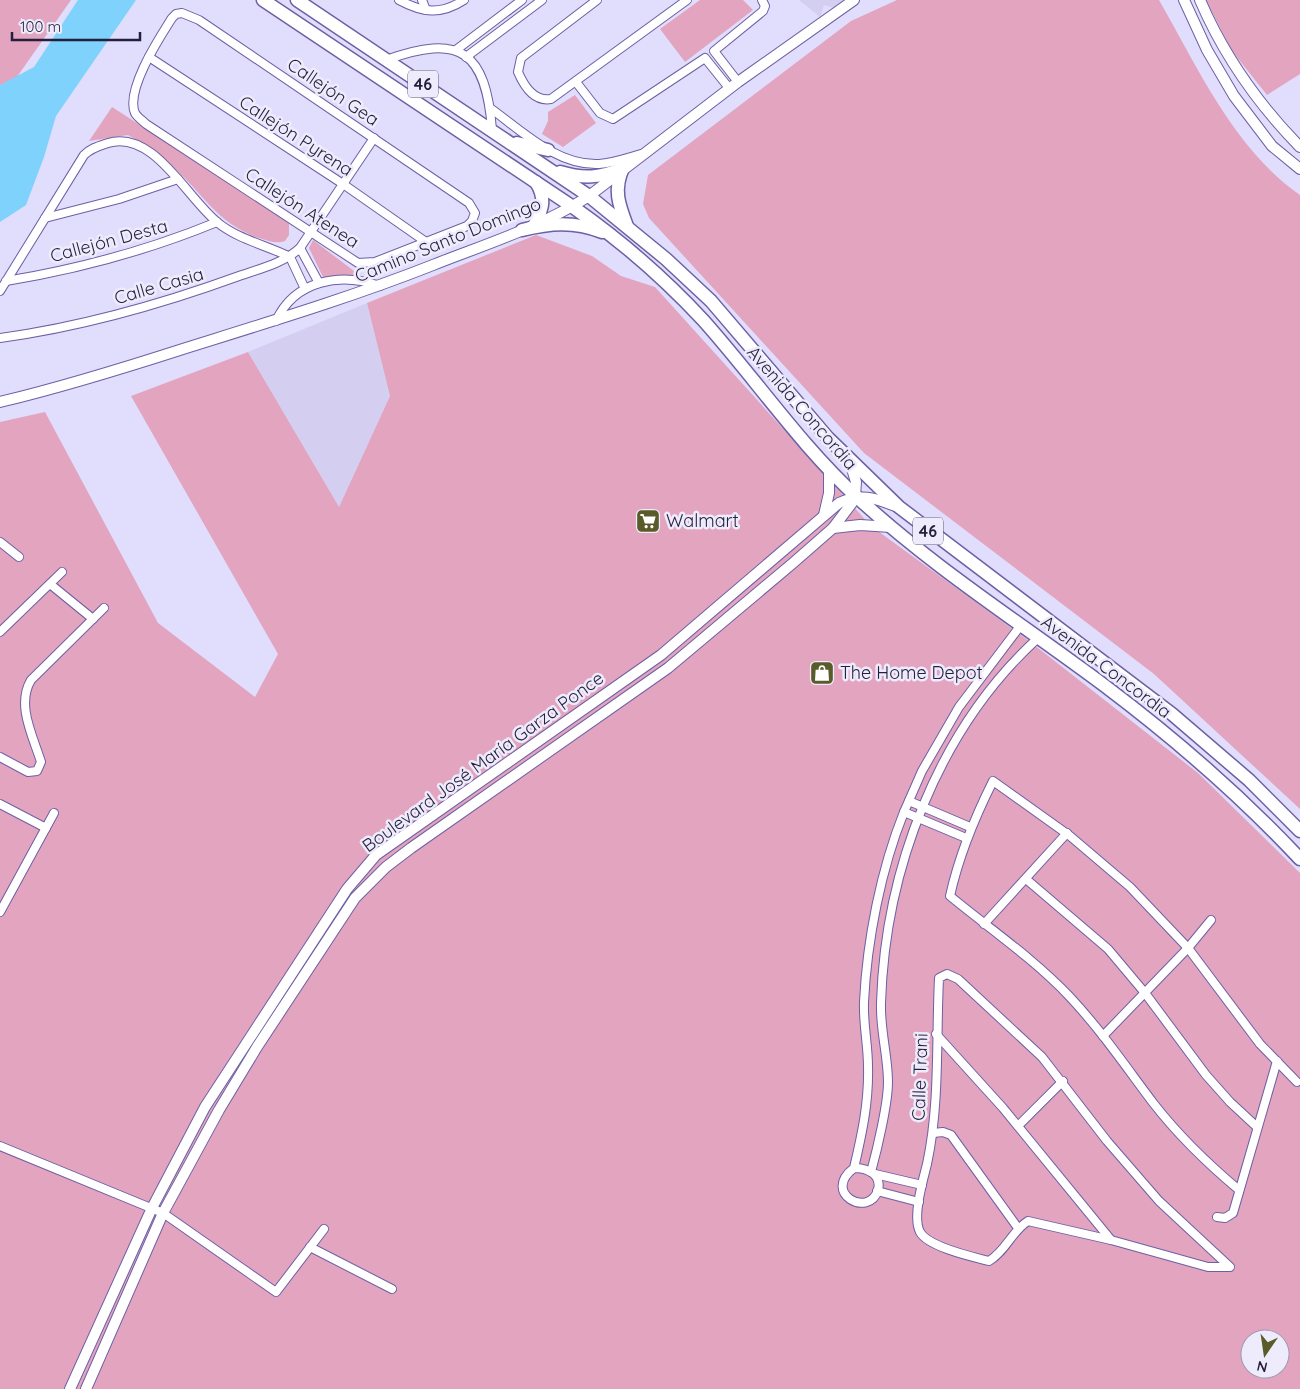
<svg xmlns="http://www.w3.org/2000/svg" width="1300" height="1389" viewBox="0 0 1300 1389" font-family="Quicksand,sans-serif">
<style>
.built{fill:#d4cff1}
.green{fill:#e2a4bf;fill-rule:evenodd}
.water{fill:#7ed2fc}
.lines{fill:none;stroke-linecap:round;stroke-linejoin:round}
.minor-casing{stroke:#6d60a4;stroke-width:10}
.tertiary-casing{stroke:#6d60a4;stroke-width:12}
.primary-casing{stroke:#6d60a4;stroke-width:15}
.minor{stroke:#fff;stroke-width:8}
.tertiary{stroke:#fff;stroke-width:10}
.primary{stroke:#fff;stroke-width:12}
.labels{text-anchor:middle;stroke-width:5;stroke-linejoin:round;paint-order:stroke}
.shield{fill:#eeecfc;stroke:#615c75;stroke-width:1}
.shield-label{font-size:16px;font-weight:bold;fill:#241f3b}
.street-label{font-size:18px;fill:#241f3b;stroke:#eeecfc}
.poi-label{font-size:18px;fill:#241f3b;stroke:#eeecfc;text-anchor:start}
</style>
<rect width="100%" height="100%" fill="#e1ddfc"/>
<g class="built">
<polygon points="799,0 847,0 834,8 824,5 820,17"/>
<polygon points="367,303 390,396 339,507 248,352"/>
</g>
<g class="green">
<polygon points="0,0 71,0 0,101"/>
<polygon points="700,0 743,0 753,10 685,62 660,29"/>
<path d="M 897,0 L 1159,0 C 1198,68 1234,149 1300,195 L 1300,809 L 1154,674 L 864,453 L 649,218 L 643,204 L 648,175 L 851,21 Z"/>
<polygon points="1206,0 1300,0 1300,74 1267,95 1232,51"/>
<polygon points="575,95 596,123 563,147 542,134 548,121 548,112"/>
<path d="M 112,107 L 289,221 L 289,235 L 285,241 C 276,244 269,241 259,238 C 216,223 204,194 172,166 C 159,154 144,144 128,135 L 89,141 Z"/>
<path d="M 536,235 L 592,256 L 621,276 L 655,287 L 871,526 L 1029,641 L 1198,773 L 1300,873 L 1300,1389 L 0,1389 L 0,422 L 45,412 L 158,623 L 255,697 L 278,654 L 131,396 L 248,352 L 339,507 L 390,396 L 367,303 ZM 1250,1339 L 1280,1339 L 1280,1369 L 1250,1369 Z"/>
<polygon points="313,240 362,277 323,277 309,248"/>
</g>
<polygon class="water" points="78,0 136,0 56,116 44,157 26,205 0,222 0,85 34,67"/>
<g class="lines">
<defs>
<g id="minor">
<path d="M 399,0 C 423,13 441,15 464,0"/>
<polyline points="422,0 426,10"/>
<path d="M 597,0 L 521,58 L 518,72 C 524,86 534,102 551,99 L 687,0"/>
<path d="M 182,13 L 199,20 L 469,203 L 475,213 L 472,221 L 467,226 L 375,262 L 358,263 L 146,124 C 143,121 137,117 135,113 C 125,90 160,37 172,18 L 176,14 Z"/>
<polyline points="456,50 522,0"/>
<polyline points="149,57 343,184 426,242"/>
<polyline points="466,57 542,0"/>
<path d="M 386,60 C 460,33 486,51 492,130"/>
<polyline points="576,82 600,113 613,119 705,58 729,88"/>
<polyline points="738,82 714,51 763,11 765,6 762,0"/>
<path d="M 490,108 C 522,131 557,166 599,164 C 613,163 627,158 641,154"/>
<polyline points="45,218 119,199 178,179"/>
<polyline points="300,248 319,283"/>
<path d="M 6,281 C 79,269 149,250 217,222"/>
<path d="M 0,291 L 84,155 C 91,148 99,146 108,143 C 153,129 187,198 217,222 C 237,239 266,245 290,257 L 305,289"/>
<path d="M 276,321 C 295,280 340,272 380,286"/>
<path d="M 0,338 C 81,327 162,304 239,276 C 259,269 284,263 300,248 L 374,138"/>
<polyline points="0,542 19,557"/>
<polyline points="50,584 93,619"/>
<polyline points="0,632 62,572"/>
<path d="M 0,757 L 28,772 L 37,771 L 41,762 C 33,736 16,705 31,680 L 104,608"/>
<polyline points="909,801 970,827"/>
<polyline points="0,804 46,828"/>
<polyline points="966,838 904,812 922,771 959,707 1021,625"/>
<polyline points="1026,879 1108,949 1145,993 1206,1075 1230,1102 1257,1127"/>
<polyline points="0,912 54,813"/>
<polyline points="984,924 1067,833"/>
<path d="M 947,974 L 958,979 L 1042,1057 L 1107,1141 L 1159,1201 L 1230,1267 L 1208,1267 L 1111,1240 L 1028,1221 C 1011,1232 1006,1251 989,1261 C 973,1257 928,1247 920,1232 C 912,1217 923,1180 927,1164 C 940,1104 936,1040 939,978 Z"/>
<polyline points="936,1034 1003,1108 1111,1240"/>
<polyline points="1103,1036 1188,948 1211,920"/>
<polyline points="1018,1126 1063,1081"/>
<polyline points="933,1133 943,1132 951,1135 1018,1228"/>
<polyline points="0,1146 163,1213 276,1292 324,1229"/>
<path d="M 854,1168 C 867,1168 882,1174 878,1190 C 869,1219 821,1193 854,1168 C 862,1134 869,1102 868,1066 C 868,1045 863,1023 864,1002 C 867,940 881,869 904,812"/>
<path d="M 871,1172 C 877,1150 888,1104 888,1082 C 888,1056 880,1030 881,1003 C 885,870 938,729 1038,638"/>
<polyline points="875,1174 922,1185"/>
<path d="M 1239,1190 C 1208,1164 1179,1136 1154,1104 C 1126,1067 1101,1030 1069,996 C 1034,959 990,929 950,896 C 959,855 974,819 993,781 L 1070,836 L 1130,887 L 1188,948 L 1260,1044 L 1297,1082"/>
<polyline points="877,1191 919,1202"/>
<polyline points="1217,1217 1225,1218 1233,1213 1277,1061"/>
<polyline points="310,1247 392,1289"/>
</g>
<g id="tertiary">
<polyline points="1184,0 1207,50 1234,96 1272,146 1300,169"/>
<path d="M 1200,0 C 1224,56 1258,104 1300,147"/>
<path d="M 0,402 C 63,387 124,368 186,348 C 269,322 352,297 433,265 C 486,244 541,227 589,196 L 738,82 L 854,0"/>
<polyline points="824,515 829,493 829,469"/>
<polyline points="833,528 860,525 891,527"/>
<path d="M 70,1389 L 152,1208 L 205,1107 L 347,889 L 376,855 L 661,655 L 839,503 C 859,493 876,498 895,506"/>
<polyline points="86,1389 163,1213 219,1110 257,1047 355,898 386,867 411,848 668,668 793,563 833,528 852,503 855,496 856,482 850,462"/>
</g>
<g id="primary">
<path d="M 263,0 L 573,207 C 620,240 664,278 703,320 C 755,378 800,445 858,498 C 934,568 1022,624 1105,686 C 1174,738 1241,796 1300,859"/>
<polyline points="297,0 589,196 666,259 711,301 828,438 899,507 1172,714 1249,780 1300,831"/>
<polyline points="517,143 548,150"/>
<path d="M 623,168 C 613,190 619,205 627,226"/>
<path d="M 560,172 C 583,179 601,178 623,168"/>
<path d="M 535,224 C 543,208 546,198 536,182"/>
<path d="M 522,230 C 550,223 574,221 602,232"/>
</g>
</defs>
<use href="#minor" class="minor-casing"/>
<use href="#tertiary" class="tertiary-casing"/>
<use href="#primary" class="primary-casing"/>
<use href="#minor" class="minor"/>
<use href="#tertiary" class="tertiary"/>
<use href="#primary" class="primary"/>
</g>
<defs>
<symbol id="supermarket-square" viewBox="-11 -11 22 22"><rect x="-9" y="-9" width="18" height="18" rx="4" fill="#595b28" stroke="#eeecfc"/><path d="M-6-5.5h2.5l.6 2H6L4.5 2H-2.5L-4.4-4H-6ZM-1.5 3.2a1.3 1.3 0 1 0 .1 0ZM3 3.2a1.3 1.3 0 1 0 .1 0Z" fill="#fff"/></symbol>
<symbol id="shop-square" viewBox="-11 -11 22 22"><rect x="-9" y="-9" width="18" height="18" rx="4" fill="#595b28" stroke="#eeecfc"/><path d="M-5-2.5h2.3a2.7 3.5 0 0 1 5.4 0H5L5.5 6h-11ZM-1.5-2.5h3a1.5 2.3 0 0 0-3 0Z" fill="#fff"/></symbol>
</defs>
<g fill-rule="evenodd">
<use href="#supermarket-square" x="634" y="507" width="28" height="28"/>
<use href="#shop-square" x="808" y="659" width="28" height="28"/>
</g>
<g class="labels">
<g class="shield">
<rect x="408" y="70.5" width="30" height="27" rx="4"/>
<rect x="913" y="517.5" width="30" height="27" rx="4"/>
</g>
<g class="shield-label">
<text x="423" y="90">46</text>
<text x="928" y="537">46</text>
</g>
<g class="street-label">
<text transform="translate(333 92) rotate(34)" y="6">Callejón Gea</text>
<text transform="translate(296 136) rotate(33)" y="6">Callejón Pyrena</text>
<text transform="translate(302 208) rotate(33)" y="6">Callejón Atenea</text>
<text transform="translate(448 240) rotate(-22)" y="6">Camino Santo Domingo</text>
<text transform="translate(109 241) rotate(-15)" y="6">Callejón Desta</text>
<text transform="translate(159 286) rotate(-16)" y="6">Calle Casia</text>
<text transform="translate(802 408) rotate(49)" y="6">Avenida Concordia</text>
<text transform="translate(1106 667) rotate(37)" y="6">Avenida Concordia</text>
<text transform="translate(483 762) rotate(-36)" y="6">Boulevard José María Garza Ponce</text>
<text transform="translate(920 1077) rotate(-88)" y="6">Calle Trani</text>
</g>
<g class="poi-label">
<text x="666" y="527">Walmart</text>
<text x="840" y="679">The Home Depot</text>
</g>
</g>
<g transform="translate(1265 1354) rotate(193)"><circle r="24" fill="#eeecfc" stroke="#9d9aaf"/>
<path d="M0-4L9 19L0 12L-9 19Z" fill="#595b28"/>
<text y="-8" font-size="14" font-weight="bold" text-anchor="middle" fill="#241f3b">N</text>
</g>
<path d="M12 32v8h128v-8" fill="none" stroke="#241f3b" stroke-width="2.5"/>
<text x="20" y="32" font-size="15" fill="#241f3b" stroke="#eeecfc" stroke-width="4" paint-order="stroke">100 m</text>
</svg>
